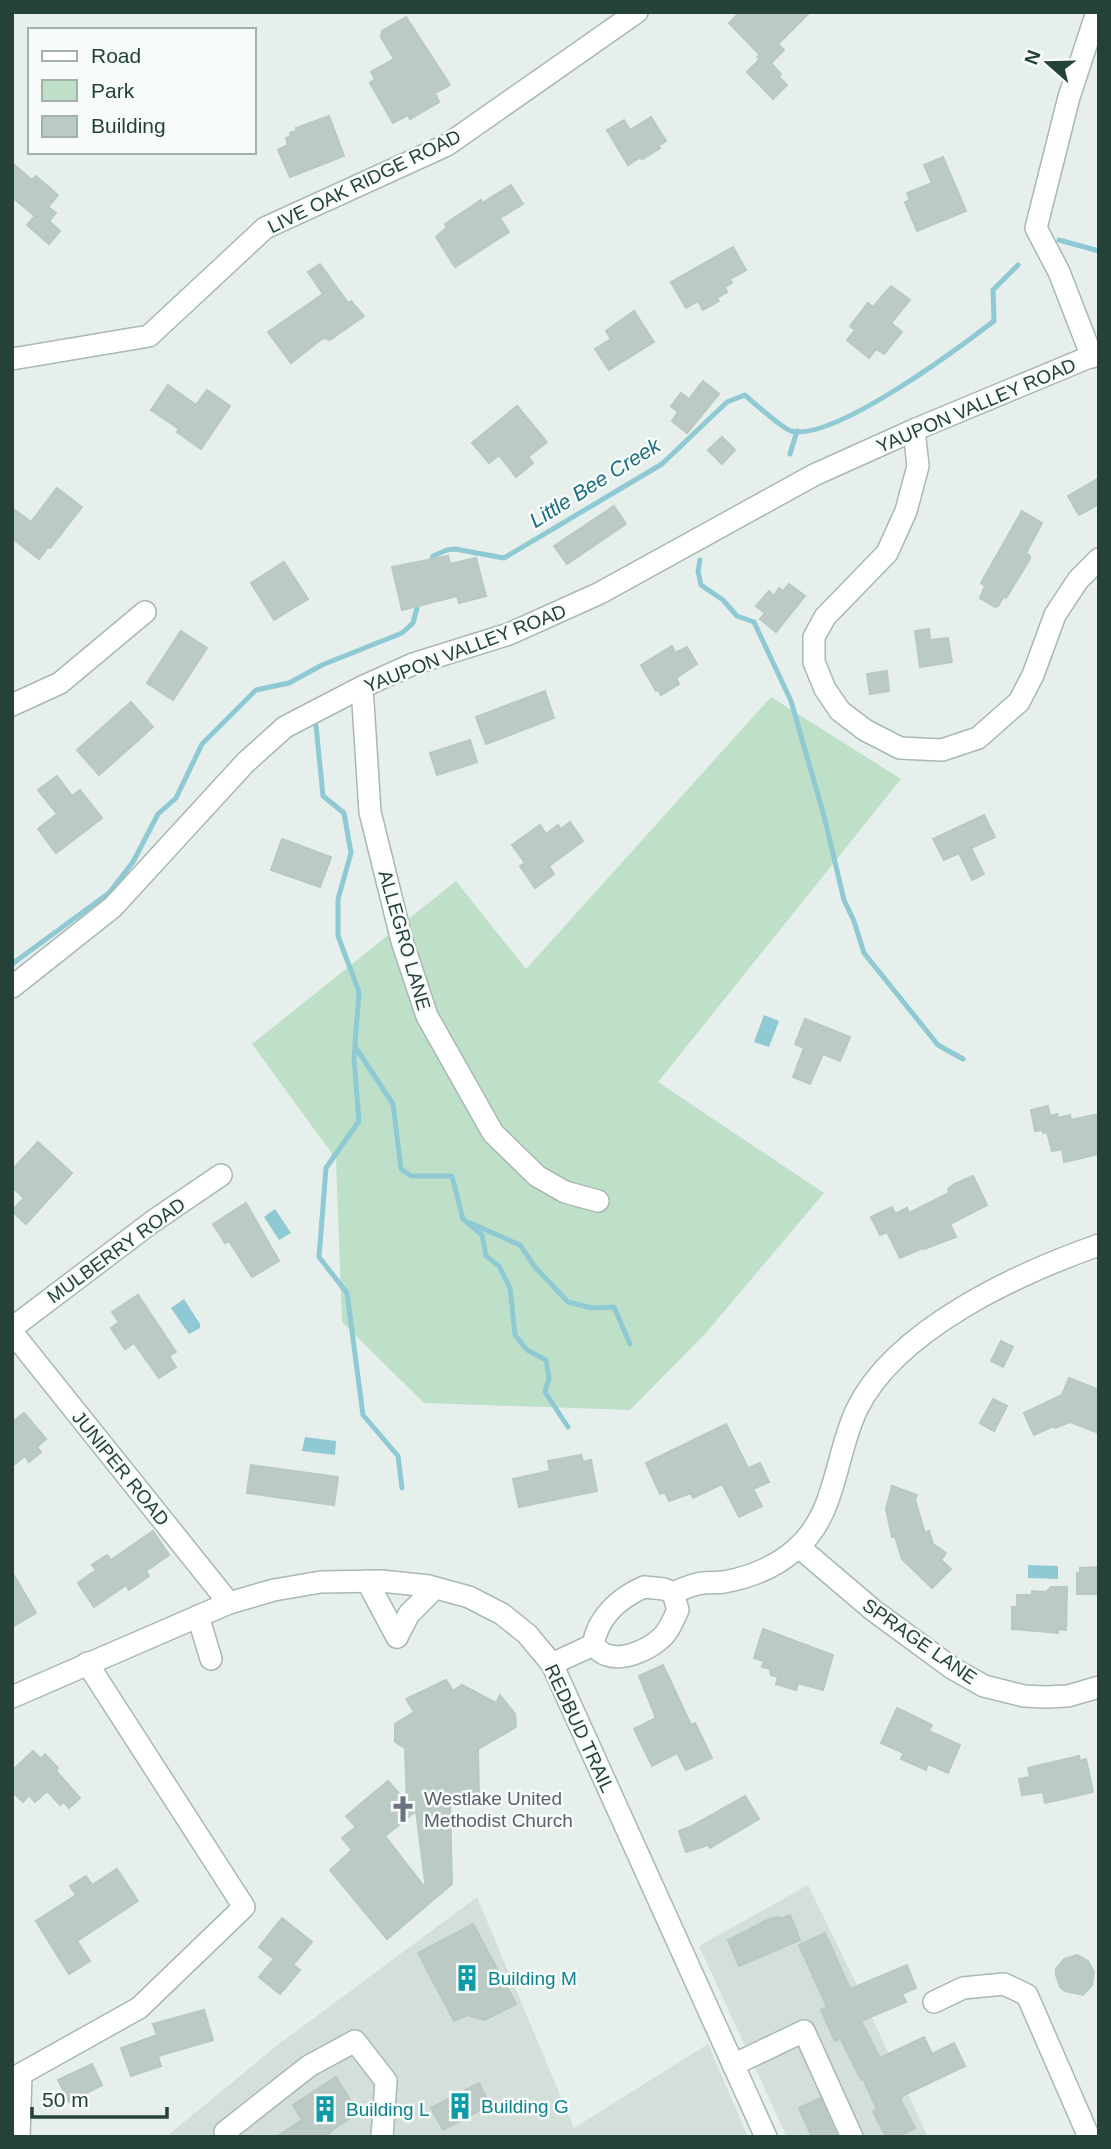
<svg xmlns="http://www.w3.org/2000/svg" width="1111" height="2149" viewBox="0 0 1111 2149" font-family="Helvetica,sans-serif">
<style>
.built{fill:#d4dfda}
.green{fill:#bfe0c8}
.water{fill:#8ec9d4}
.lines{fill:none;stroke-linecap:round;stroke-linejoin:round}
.stream{stroke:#8ec9d4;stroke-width:5}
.building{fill:#bbcac4;stroke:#b8c9c2;stroke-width:2;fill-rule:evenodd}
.minor-casing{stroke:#a8b8b2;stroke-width:24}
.minor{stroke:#fff;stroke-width:21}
.labels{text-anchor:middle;stroke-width:5;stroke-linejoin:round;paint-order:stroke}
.street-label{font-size:19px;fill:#24423a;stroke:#f7fbf9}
.worship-label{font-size:19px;fill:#5b616d;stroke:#f7fbf9;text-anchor:start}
.culture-label{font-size:19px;fill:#0d838f;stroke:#f7fbf9;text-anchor:start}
.water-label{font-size:21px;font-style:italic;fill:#1c6f80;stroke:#f7fbf9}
</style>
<rect width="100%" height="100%" fill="#e6efeb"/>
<g class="built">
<polygon points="808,1885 851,1973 928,2137 787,2137 699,1946"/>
<polygon points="477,1897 574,2128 708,2044 748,2137 166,2137 275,2047"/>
</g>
<polygon class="green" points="771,697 901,779 658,1082 824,1193 705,1334 630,1410 424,1403 342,1322 336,1159 252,1044 456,881 526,969"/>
<g class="water">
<polygon points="764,1015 779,1021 769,1047 754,1042"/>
<polygon points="275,1209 291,1233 279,1240 264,1217"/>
<polygon points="184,1299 200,1324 200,1328 189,1334 171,1308"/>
<polygon points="305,1437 336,1441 335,1455 302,1451"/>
<polygon points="1028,1565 1058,1566 1058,1579 1028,1578"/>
</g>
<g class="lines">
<g class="stream">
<polyline points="1059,240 1099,251"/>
<polyline points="790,454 797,431"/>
<polyline points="700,560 698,571 701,585 723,600 737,616 754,622 791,701 824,816 844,900 854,921 864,953 938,1045 963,1059"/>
<path d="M 430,565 L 433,556 L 447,550 L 455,549 L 504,558 L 662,464 L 727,402 L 745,395 C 754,403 782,428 791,431 C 833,442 959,348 994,321 L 993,290 L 1018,265"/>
<polyline points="316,726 323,796 344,813 351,853 338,899 338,936 359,992 354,1058 359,1121 326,1168 319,1257 347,1293 363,1415 398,1456 402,1488"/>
<polyline points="12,964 109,893 133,862 158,814 176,798 202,744 256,690 289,683 322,665 402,633 413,623 417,608"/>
<polyline points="356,1048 393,1104 401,1169 411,1176 452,1176 463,1219 482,1235 486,1256 499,1266 510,1288 515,1335 527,1350 546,1360 549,1378 545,1392 568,1427"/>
<polyline points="470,1223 520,1245 535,1267 568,1302 592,1308 614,1307 630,1344"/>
</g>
</g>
<g class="building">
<polygon points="740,12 810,12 778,44 784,50 771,63 781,74 779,77 787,85 773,99 747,72 760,59 757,57 760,55 729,23"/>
<polygon points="406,17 450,85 435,93 439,102 410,119 408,115 393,123 370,83 375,79 371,72 394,59 381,37 382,31"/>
<polygon points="329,116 344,156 290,177 278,150 288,145 286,138 291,136 290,133 297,130 296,128"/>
<polygon points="651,117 666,141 658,146 660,148 643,159 639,158 628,165 607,130 624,120 630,130"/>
<polygon points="943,157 966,211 917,231 905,202 910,200 907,193 932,183 924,165"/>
<polygon points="12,163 32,180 36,176 58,195 48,207 56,213 49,221 60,231 49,244 27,225 35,216 12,197"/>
<polygon points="511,185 523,204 500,218 509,232 455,267 436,237 447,227 445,224 481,200 482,203"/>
<polygon points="733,247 746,270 730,279 732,283 725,287 727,292 717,298 719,301 703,310 698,301 686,308 671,282"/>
<polygon points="320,264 348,303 351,301 364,316 330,340 323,338 291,363 268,332 323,294 308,272"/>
<polygon points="891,286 910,300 891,323 902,332 884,354 876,349 869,358 847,340 855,330 850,326 868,303 873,307"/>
<polygon points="634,311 654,342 609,370 595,349 611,339 606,331"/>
<polygon points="703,381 719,394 687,433 672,421 678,412 671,406 681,393 689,399"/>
<polygon points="168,385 196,405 207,390 230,406 201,449 177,432 179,429 151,410"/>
<polygon points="517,406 547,442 528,457 533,463 516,477 499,455 489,463 472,443"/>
<polygon points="722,437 735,450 722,464 708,450"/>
<polygon points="1099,478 1099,504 1079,515 1068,496"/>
<polygon points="57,488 82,507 50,548 48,547 39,559 12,538 12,508 31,522"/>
<polygon points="614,506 626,524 567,564 554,546"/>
<polygon points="1022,511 1042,523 1026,553 1030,556 1030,559 1006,598 1004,596 998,606 995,607 980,598 985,586 981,583"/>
<polygon points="448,556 450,564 476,558 486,596 459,603 457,596 402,610 392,567"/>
<polygon points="284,562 308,599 274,620 251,583"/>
<polygon points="789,584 805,596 776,632 760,619 765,613 756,606 769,591 774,596 779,588 783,591"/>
<polygon points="929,629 930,640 948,638 952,662 920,667 915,631"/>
<polygon points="181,631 207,648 173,700 147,683"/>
<polygon points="672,646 675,653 687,647 697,664 676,678 679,684 661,695 658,690 656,691 641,665"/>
<polygon points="887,671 889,691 870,694 867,674"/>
<polygon points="545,691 554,718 486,744 476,717"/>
<polygon points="131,702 153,727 99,775 77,750"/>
<polygon points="470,740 477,762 437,775 430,753"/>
<polygon points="57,776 72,796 80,790 102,818 56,853 38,829 57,814 38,790"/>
<polygon points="984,815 995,837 971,848 984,874 972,880 959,853 944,860 933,839"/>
<polygon points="570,822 583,841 549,866 554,874 535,888 520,866 525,863 512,845 540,825 546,834 558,825 561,829"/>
<polygon points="282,839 331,857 320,887 271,870"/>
<polygon points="805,1019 850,1037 840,1061 823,1054 810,1084 793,1077 804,1048 795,1044"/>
<polygon points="1048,1106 1050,1116 1057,1114 1058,1118 1070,1115 1071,1120 1099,1114 1099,1154 1064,1162 1062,1149 1052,1151 1047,1132 1043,1133 1042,1130 1035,1131 1031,1110"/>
<polygon points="38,1142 72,1173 26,1224 12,1211 24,1198 12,1187 12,1170"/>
<polygon points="973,1176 987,1205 950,1224 956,1237 924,1249 923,1248 900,1258 887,1232 880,1235 871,1217 892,1207 895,1214 907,1208 909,1213 949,1193 948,1189 954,1184"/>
<polygon points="246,1203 279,1261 252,1277 229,1241 225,1243 213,1224"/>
<polygon points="138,1295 176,1352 169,1356 176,1367 159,1378 134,1343 125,1349 111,1328 119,1322 112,1312"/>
<polygon points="1001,1341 1013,1347 1003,1367 991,1361"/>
<polygon points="1069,1378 1099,1390 1099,1433 1070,1422 1055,1428 1054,1426 1034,1435 1024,1413 1062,1395"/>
<polygon points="993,1399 1007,1406 994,1431 980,1423"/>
<polygon points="24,1413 46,1439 37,1447 41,1452 29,1462 25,1456 12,1466 12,1423"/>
<polygon points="726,1424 748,1468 760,1463 769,1482 753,1489 762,1506 739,1517 722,1484 693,1498 691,1493 669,1501 665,1492 660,1494 646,1463"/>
<polygon points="581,1455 583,1462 591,1460 597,1491 519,1507 513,1479 550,1471 548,1461"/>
<polygon points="251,1465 338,1477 334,1505 247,1493"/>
<polygon points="892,1486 917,1495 915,1500 925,1533 929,1531 933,1544 946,1553 941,1560 951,1569 932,1588 902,1559 895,1536 892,1537 886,1509"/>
<polygon points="153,1531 169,1555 146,1571 149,1576 129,1590 126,1585 94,1607 78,1583 96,1570 92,1565 107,1555 111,1560"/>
<polygon points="1099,1567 1099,1594 1077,1594 1077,1573 1080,1573 1080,1568"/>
<polygon points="12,1572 36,1613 12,1627"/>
<polygon points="1051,1587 1067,1587 1066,1630 1058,1629 1058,1633 1012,1629 1012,1607 1017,1607 1017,1595 1032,1595 1032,1591 1046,1592"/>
<polygon points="763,1629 833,1655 823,1690 798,1683 796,1690 776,1684 778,1677 771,1675 770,1669 762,1667 764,1661 754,1658"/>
<polygon points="663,1665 691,1725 695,1723 712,1758 686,1770 677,1753 652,1766 634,1729 656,1718 639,1676"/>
<path d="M 446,1680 L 453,1691 L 462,1685 L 496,1703 L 500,1695 L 515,1714 L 516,1727 L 478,1749 L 479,1801 L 450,1802 L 452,1884 L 387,1939 L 330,1870 L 352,1850 L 342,1838 L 356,1827 L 346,1816 L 388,1781 L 407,1803 L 405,1748 L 395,1742 L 395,1724 L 414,1712 L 406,1699 ZM 416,1811 L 426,1889 L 385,1836 Z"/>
<polygon points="897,1708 932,1725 929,1731 960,1745 948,1773 928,1764 926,1770 901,1759 904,1753 881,1743"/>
<polygon points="33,1751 41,1759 45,1754 58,1768 56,1771 80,1798 69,1808 64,1802 60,1805 47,1791 35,1802 29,1795 23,1802 12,1791 12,1771"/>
<polygon points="1079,1756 1080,1761 1086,1759 1093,1792 1045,1803 1043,1792 1022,1795 1019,1779 1030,1777 1028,1768"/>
<polygon points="745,1796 759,1819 710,1848 708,1845 686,1852 679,1831 690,1827"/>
<polygon points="117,1869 138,1901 77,1941 90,1961 69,1974 36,1921 76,1895 70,1886 86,1876 92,1885"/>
<polygon points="790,1915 800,1940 739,1966 728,1940 767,1920 779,1917 780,1919"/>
<polygon points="282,1918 312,1942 293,1965 300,1970 280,1994 259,1977 274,1959 259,1947"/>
<polygon points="473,1924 516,2004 485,2020 467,2015 454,2021 418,1953"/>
<polygon points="825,1933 850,1989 907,1965 916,1988 902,1994 906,2002 861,2021 880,2058 924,2037 932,2054 954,2043 965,2066 902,2096 900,2099 915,2128 897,2137 886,2137 873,2111 877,2109 863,2079 861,2080 840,2038 835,2041 821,2010 827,2007 799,1945"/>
<polygon points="1077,1955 1088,1961 1094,1972 1092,1985 1083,1995 1065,1991 1060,1987 1056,1975 1056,1969 1064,1959"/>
<polygon points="204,2010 213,2040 158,2056 161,2066 131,2076 121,2048 157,2035 153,2024"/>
<polygon points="92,2064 102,2085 69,2102 58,2080"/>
<polygon points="336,2077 358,2113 332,2130 326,2137 276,2137 302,2120 293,2105"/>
<polygon points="479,2083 490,2105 443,2130 431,2108"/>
<polygon points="820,2098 837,2137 812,2137 799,2108"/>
</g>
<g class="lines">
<defs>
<g id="minor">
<polyline points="1092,357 1059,272 1036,228 1069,97 1097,12"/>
<polyline points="12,359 149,336 265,228 447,145 637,12"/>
<polyline points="914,430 918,466 906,511 887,553 825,617 814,637 814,662 825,689 840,711 865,730 900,748 942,750 978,738 1019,702 1033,675 1055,615 1078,580 1099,559"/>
<polyline points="362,687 370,812 402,941 427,1016 493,1133 537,1176 565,1192 598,1201"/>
<polyline points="12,705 60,683 145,612"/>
<polyline points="12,987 113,907 246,762 285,727 362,687 413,664 509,634 600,593 814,475 914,430 1099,353"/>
<polyline points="12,1328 152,1222 221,1175"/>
<polyline points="12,1332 229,1603"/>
<polyline points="799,1547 873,1610 952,1668 984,1686 1024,1696 1046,1697 1068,1696 1099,1687"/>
<polyline points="367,1581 397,1637"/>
<path d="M 644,1587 L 664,1589 L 673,1593 L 678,1610 C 673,1620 669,1632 660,1639 C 648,1650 623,1661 607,1655 C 602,1654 597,1649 593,1645 C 598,1617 619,1598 644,1587 Z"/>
<path d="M 673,1593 C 682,1589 693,1584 703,1583 C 710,1582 717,1583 724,1582 C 751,1577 776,1567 796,1549 C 837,1514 835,1454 857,1409 C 896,1329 1019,1273 1099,1245"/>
<polyline points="198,1616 211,1659"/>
<polyline points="397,1637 409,1614 435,1588"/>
<polyline points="552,1664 593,1645"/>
<polyline points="12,1697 229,1603 274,1590 321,1582 381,1581 429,1586 469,1597 502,1614 527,1634 552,1664 766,2137"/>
<polyline points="934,2002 963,1988 1004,1984 1027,1995 1089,2137"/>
<polyline points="733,2065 804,2031 852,2137"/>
<polyline points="225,2132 309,2066 355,2041 386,2081 382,2137"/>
<polyline points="19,2137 21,2074 139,2008 244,1907 87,1663"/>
</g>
</defs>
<use href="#minor" class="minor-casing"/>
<use href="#minor" class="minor"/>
</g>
<defs>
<symbol id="church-bare" viewBox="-9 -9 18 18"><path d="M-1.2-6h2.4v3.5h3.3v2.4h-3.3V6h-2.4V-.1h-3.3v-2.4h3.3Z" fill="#6b7280" stroke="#f7fbf9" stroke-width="2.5" paint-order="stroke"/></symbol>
<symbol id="building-bare" viewBox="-9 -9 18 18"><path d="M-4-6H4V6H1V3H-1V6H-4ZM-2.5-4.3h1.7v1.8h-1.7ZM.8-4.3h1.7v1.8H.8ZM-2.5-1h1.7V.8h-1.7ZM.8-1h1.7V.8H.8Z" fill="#0f9aa8" stroke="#f7fbf9" stroke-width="2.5" paint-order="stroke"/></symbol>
</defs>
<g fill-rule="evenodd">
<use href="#church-bare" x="384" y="1790" width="38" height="38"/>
<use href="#building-bare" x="448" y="1959" width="38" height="38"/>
<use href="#building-bare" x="441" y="2087" width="38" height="38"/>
<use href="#building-bare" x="306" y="2090" width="38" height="38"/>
</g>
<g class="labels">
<g class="street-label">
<text transform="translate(364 181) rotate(-26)" y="7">LIVE OAK RIDGE ROAD</text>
<text transform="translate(976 405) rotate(-23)" y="7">YAUPON VALLEY ROAD</text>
<text transform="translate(465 648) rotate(-21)" y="7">YAUPON VALLEY ROAD</text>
<text transform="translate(405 940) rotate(74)" y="7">ALLEGRO LANE</text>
<text transform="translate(116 1250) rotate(-36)" y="7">MULBERRY ROAD</text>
<text transform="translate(121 1468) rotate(51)" y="7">JUNIPER ROAD</text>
<text transform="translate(920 1641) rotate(35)" y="7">SPRAGE LANE</text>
<text transform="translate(580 1728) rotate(65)" y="7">REDBUD TRAIL</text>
</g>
<g class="worship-label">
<text x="424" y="1805">Westlake United<tspan x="424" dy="22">Methodist Church</tspan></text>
</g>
<g class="culture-label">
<text x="488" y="1985">Building M</text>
<text x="481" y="2113">Building G</text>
<text x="346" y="2116">Building L</text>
</g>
<g class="water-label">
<text transform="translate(595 483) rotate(-32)" y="7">Little Bee Creek</text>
</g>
</g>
<rect width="1111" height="2149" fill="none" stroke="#24423a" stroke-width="28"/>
<rect x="28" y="28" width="228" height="126" fill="#f7fbf9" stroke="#a3b1ad" stroke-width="2"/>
<rect x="42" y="51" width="35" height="10" fill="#ffffff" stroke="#a3b1ad" stroke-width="2"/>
<text x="91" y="63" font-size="21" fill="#24423a">Road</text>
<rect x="42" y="80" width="35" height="21" fill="#bfe0c8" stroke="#a3b1ad" stroke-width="2"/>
<text x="91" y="98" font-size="21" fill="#24423a">Park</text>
<rect x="42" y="116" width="35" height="21" fill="#bbcac4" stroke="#a3b1ad" stroke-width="2"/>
<text x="91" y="133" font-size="21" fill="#24423a">Building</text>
<g transform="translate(1048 63) rotate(290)" stroke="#f7fbf9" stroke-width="5" paint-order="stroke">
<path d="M0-5L12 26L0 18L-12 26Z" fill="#24423a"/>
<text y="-10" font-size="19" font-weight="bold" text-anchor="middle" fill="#24423a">N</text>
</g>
<path d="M32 2107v10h135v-10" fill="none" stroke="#24423a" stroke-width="3.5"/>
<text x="42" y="2107" font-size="21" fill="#24423a" stroke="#f7fbf9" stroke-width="5" paint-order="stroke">50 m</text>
</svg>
